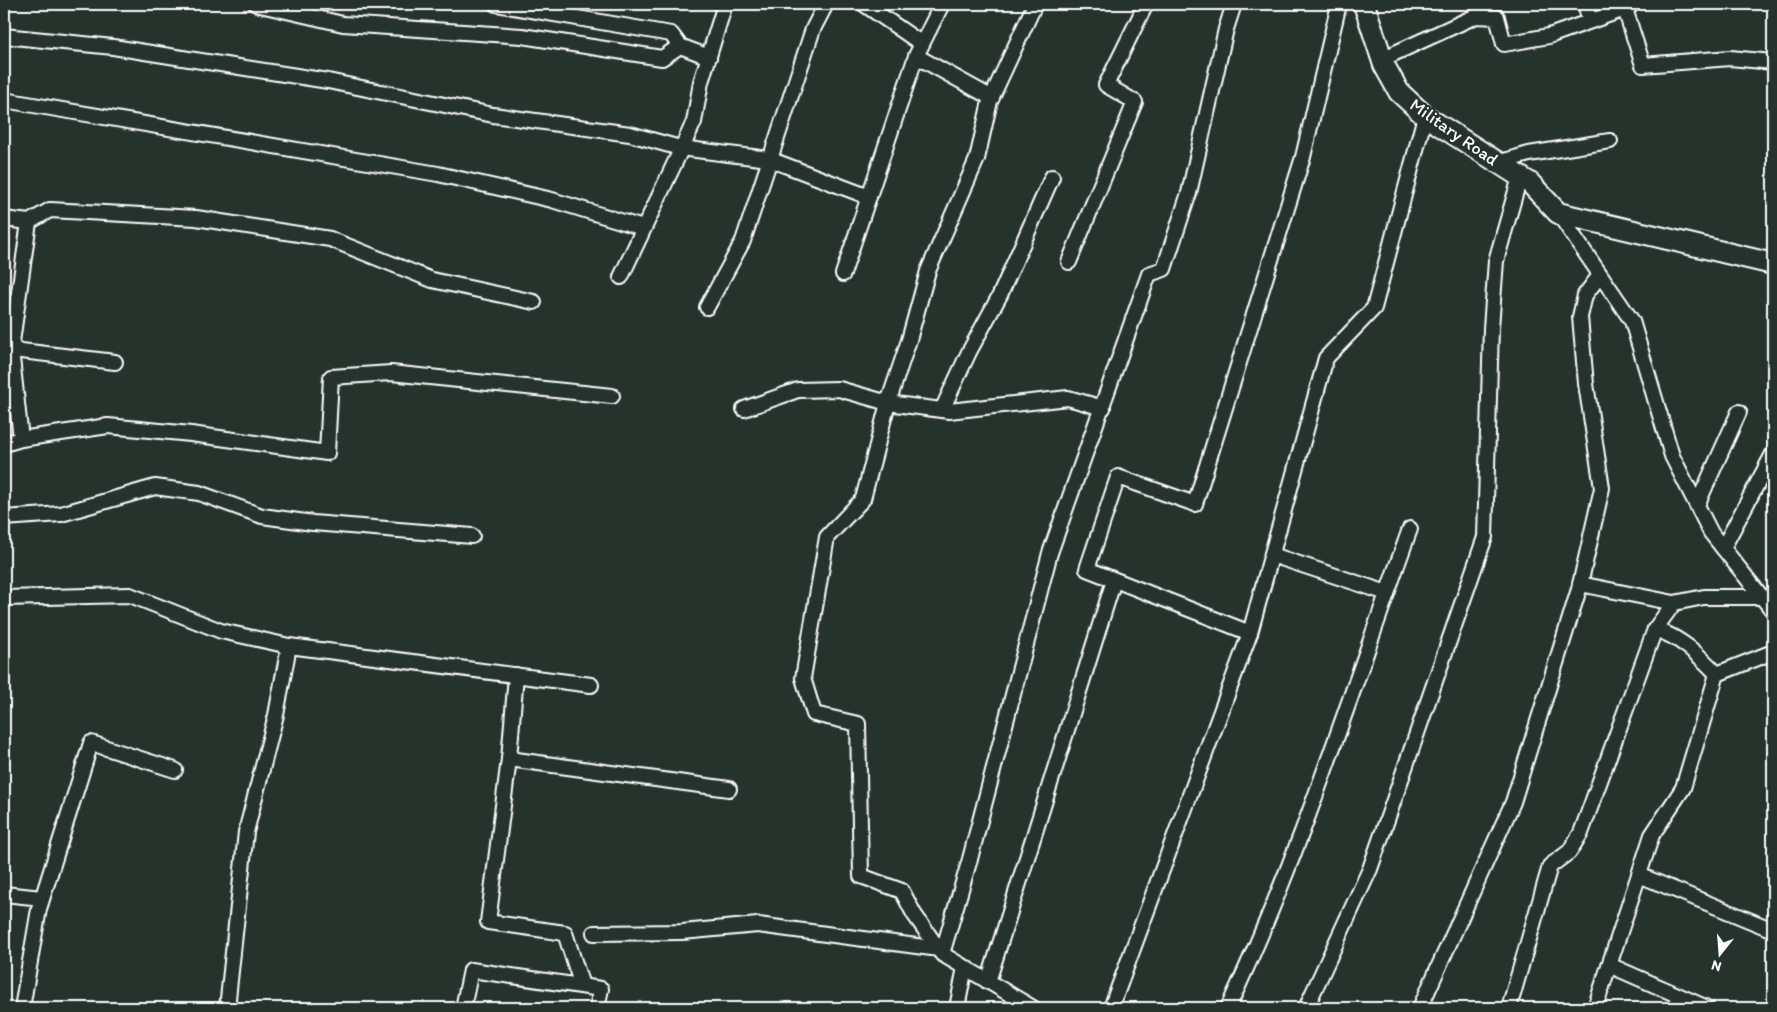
<svg xmlns="http://www.w3.org/2000/svg" width="1777" height="1012" viewBox="0 0 1777 1012" font-family="Itim,sans-serif">
<style>
.lines{fill:none;stroke-linecap:round;stroke-linejoin:round}
.street-casing{stroke:#fff;stroke-width:18}
.secondary-casing{stroke:#fff;stroke-width:24}
.street{stroke:#26332d;stroke-width:14}
.secondary{stroke:#26332d;stroke-width:20}
.labels{text-anchor:middle;stroke-width:4.5;stroke-linejoin:round;paint-order:stroke}
.street-label{font-size:18px;fill:#fff;stroke:#26332d}
</style>
<rect width="100%" height="100%" fill="#26332d"/>
<filter id="ink" filterUnits="userSpaceOnUse"><feTurbulence type="fractalNoise" baseFrequency=".02" numOctaves="2"/><feDisplacementMap in="SourceGraphic" scale="10" xChannelSelector="R" yChannelSelector="G"/><feConvolveMatrix kernelMatrix="1 2 1 2 8 2 1 2 1" color-interpolation-filters="sRGB"/></filter>
<g filter="url(#ink)">
<g class="lines">
<defs>
<g id="street">
<polyline points="256,4 343,24 522,36 662,58 680,46"/>
<polyline points="496,4 671,34 680,46 709,57"/>
<polyline points="864,4 922,44"/>
<polyline points="1585,4 1590,21"/>
<polyline points="1625,9 1643,65 1730,58 1773,62"/>
<polyline points="4,36 113,47 328,81 493,115 630,134 680,148 769,159 869,197"/>
<polyline points="916,56 992,98"/>
<polyline points="1382,59 1476,16 1497,17 1504,44 1549,36 1625,9 1633,4"/>
<polyline points="4,100 438,174 552,200 643,228"/>
<polyline points="1497,163 1529,154 1610,141"/>
<polyline points="1558,213 1632,321 1672,456 1711,533 1773,611"/>
<polyline points="4,219 29,222 50,210 196,218 330,239 432,280 534,302"/>
<polyline points="1069,262 1135,102 1106,85 1146,4"/>
<polyline points="843,274 916,56 942,4"/>
<polyline points="621,277 694,122 701,82 725,4"/>
<polyline points="707,307 743,241 813,29 826,4"/>
<polyline points="4,349 115,362"/>
<polyline points="744,409 798,390 839,389 888,403 949,411 1068,398 1103,408"/>
<polyline points="942,410 969,352 1000,295 1052,177"/>
<polyline points="21,439 11,349 29,222"/>
<polyline points="4,444 21,439 108,426 191,434 327,453 331,377 391,373 612,396"/>
<polyline points="1697,505 1739,412"/>
<polyline points="4,518 61,514 155,487 199,493 262,516 313,523 472,536"/>
<polyline points="1723,548 1773,454"/>
<polyline points="1272,555 1387,593"/>
<polyline points="1580,584 1674,603 1704,597 1762,597"/>
<polyline points="4,598 130,595 221,631 289,646 591,685"/>
<path d="M 1655,629 C 1681,638 1698,654 1717,674"/>
<polyline points="1250,633 1087,569 1118,477 1195,504 1303,157 1339,4"/>
<polyline points="516,675 509,759 729,789"/>
<polyline points="509,759 488,922 565,933 582,986"/>
<polyline points="1639,875 1773,930"/>
<polyline points="4,894 42,898"/>
<polyline points="594,933 682,932 758,925 939,949"/>
<polyline points="942,954 970,859 1050,553 1149,274 1164,269 1189,193 1226,29 1234,4"/>
<polyline points="1609,965 1707,1008"/>
<polyline points="988,982 1114,580"/>
<polyline points="22,1008 39,909 91,743 175,770"/>
<polyline points="227,1008 246,832 276,715 289,646"/>
<polyline points="463,1008 471,970 601,989 597,1008"/>
<polyline points="957,1008 965,967"/>
<polyline points="1033,1008 942,954 914,914 902,891 861,876 858,724 814,714 803,678 827,537 863,499 888,403 909,340 928,271 977,159 990,101 1035,4"/>
<polyline points="1111,1008 1250,633 1326,358 1374,308 1425,116"/>
<path d="M 1228,1008 C 1301,854 1352,689 1410,529"/>
<polyline points="1306,1008 1370,869 1485,537 1491,328 1496,261 1520,177"/>
<polyline points="1420,1008 1513,802 1579,589 1602,488 1586,384 1580,317 1585,295 1600,275"/>
<polyline points="1509,1008 1550,866 1569,852 1581,833 1655,629 1674,603"/>
<polyline points="1595,1008 1652,835 1683,788 1717,674 1773,652"/>
</g>
<polyline id="secondary" points="1364,4 1384,65 1399,92 1425,116 1530,183 1558,213 1773,264"/>
</defs>
<use href="#street" class="street-casing"/>
<use href="#secondary" class="secondary-casing"/>
<use href="#street" class="street"/>
<use href="#secondary" class="secondary"/>
</g>
</g>
<g class="labels">
<g class="street-label">
<text transform="translate(1454 132) rotate(35)" y="6">Military Road</text>
</g>
</g>
<rect width="1777" height="1012" fill="none" stroke="#26332d" stroke-width="20"/>
<rect x="10" y="10" width="1757" height="992" fill="none" stroke="#fff" stroke-width="2" filter="url(#ink)"/>
<g transform="translate(1720 954) rotate(197)" stroke="#26332d" stroke-width="4" paint-order="stroke">
<path d="M0-4L9 19L0 12L-9 19Z" fill="#ffffff"/>
<text y="-8" font-size="14" font-weight="bold" text-anchor="middle" fill="#ffffff">N</text>
</g>
</svg>
